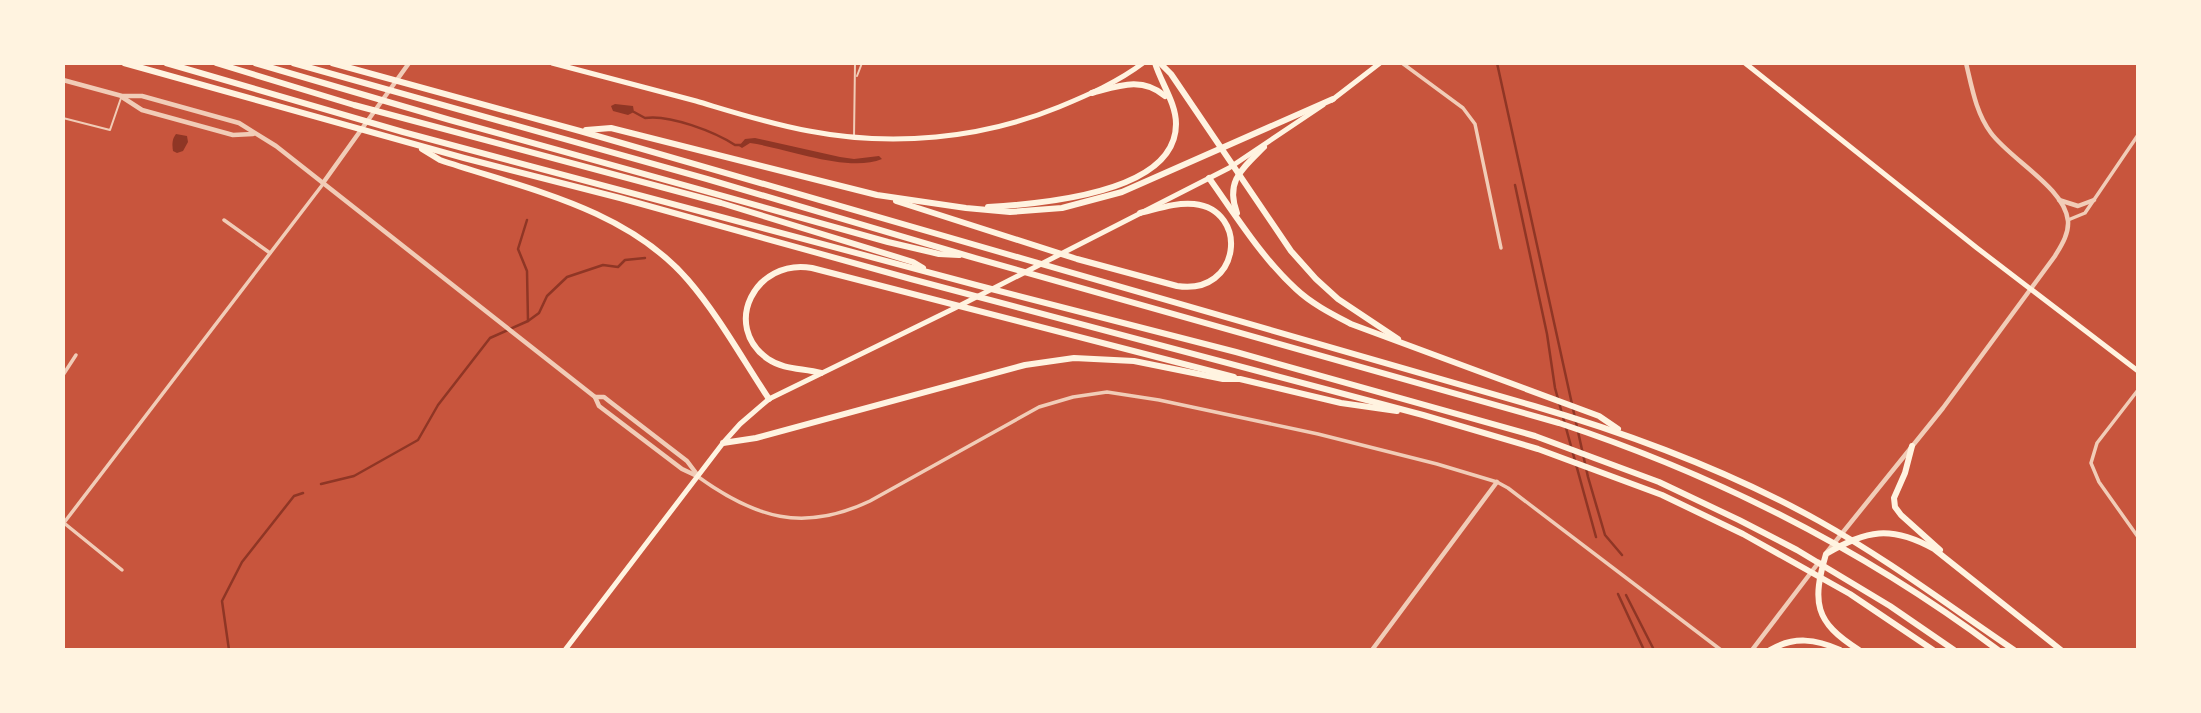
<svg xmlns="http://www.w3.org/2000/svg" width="2201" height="713" viewBox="0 0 2201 713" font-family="'Open Sans',sans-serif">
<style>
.water{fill:#8f3625}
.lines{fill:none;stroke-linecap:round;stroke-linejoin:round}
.stream{stroke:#8f3625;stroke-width:2.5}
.service{stroke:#f1ccb7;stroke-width:2}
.minor{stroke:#f1ccb7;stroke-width:3.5}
.tertiary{stroke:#f1ccb7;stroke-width:4.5}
.secondary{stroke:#fff3e0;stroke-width:5}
.motorway{stroke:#fff3e0;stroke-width:6}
</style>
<rect width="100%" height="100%" fill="#c8553d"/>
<g class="water">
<polygon points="615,104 633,106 634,112 628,115 613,111 611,106"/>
<path d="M 176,134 L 187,136 L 188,142 L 183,151 L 177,153 L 173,151 C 172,144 172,139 176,134 Z"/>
<path d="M 755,138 L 840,157 L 854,159 L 879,156 L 882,159 C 848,173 786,148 750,143 L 742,148 L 739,146 L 745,139 Z"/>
</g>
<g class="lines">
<g class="stream">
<polyline points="1497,63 1588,477 1605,535 1622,555"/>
<path d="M 634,112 L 645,118 C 669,114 715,132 735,145 L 741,145"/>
<polyline points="1515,185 1547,334 1555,388 1596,537"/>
<polyline points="527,220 518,249 527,271 528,321"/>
<polyline points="321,484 354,476 418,440 438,405 490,338 528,321 539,313 547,296 567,277 603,265 618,267 625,260 645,258"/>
<polyline points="1618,594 1644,650"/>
<polyline points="1626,595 1654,650"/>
<polyline points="229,650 222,601 242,562 294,496 303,493"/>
</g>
<g class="service">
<polyline points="857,76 862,63"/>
<polyline points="63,118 110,130 121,98"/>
<polyline points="854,137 855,63"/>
</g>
<g class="minor">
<polyline points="1402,63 1463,108 1475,124 1501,248"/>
<polyline points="224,220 270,253"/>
<polyline points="2068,220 2085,213 2138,135"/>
<polyline points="63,375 76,355"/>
<polyline points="2138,390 2097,443 2091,463 2099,482 2138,537"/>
<path d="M 697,476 C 755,518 803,533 870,501 L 1039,407 L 1073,397 L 1107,392 L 1159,400 L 1318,434 L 1437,464 L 1497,482 L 1508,488 L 1721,650"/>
<polyline points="64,523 122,570"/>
<polyline points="63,524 323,184"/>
</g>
<g class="tertiary">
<polyline points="63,80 122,96 142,96 239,123 276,146 595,397 599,406 682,469 697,476"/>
<polyline points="122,97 142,110 233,135 253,134"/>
<polyline points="323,183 409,63"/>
<polyline points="2059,200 2078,206 2094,200"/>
<polyline points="595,397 604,397 609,401 687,461 696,473"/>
<path d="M 1827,552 L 1943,408 L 2055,256 C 2061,246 2069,234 2068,221 C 2065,188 2011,160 1991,133 C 1976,113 1972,88 1966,63"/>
<polyline points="1372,650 1497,482"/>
<polyline points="1752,650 1819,562"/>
</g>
<g class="secondary">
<path d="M 552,63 C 600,76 648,88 696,101 C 733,112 770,124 809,131 C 892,147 981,139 1059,107 C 1088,95 1118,82 1143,63"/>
<polyline points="1745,63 1977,248 2138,371"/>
<polyline points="1332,100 1380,63"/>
<polyline points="565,650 723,443 740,424 769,399 955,308 1229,168 1323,105"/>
</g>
<g class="motorway">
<polyline points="124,63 464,158 620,198 911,279 1423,415 1538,449 1662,495 1743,534 1850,594 1933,650"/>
<polyline points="166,63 403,132 976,285 1236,352 1535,436 1659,482 1739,520 1797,550 1890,606 1954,650"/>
<polyline points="216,63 354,105 721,203 913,262 923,268"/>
<polyline points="255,63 450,120 888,242 939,254 959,255"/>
<path d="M 293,63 L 707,179 L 968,256 L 1559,423 C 1719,476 1863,549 1998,650"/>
<path d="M 332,63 L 580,131 L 1534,406 C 1633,435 1729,471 1819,521 C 1887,559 1949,606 2014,650"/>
<polyline points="1160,63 1171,74 1291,251 1316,279 1338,299 1398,339"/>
<path d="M 1092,93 C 1118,86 1142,76 1165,96"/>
<polyline points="586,130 611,128 877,195 966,208 1010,212 1062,208 1122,192 1333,99"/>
<path d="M 422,149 L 440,160 C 526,189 626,208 688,280 C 719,316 743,360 769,399"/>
<path d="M 1209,178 C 1236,216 1262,258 1296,289 C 1312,304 1332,314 1351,324 L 1599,416 L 1618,429"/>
<path d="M 896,201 L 1077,259 L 1177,286 C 1241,296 1250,210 1194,204 C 1177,202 1157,209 1140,213"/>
<path d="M 988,207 C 1039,204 1176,194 1176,124 C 1176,103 1161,83 1155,63"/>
<path d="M 1237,213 C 1225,181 1242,169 1264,147"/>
<path d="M 821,373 C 803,368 784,370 768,359 C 721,326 755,258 812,268 L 1234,377"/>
<polyline points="723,443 756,438 1025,365 1074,358 1134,361 1223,379 1240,379 1341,403 1397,411"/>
<polyline points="1912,446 1905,473 1894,498 1895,507 1901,515 1940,550"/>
<path d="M 1770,650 C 1794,636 1816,639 1840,650"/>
<path d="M 1859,650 C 1814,622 1812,602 1826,554 C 1866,530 1891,525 1934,549 L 2061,650"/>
</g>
</g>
<rect width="2201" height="713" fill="none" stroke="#fff3e0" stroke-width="130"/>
</svg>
